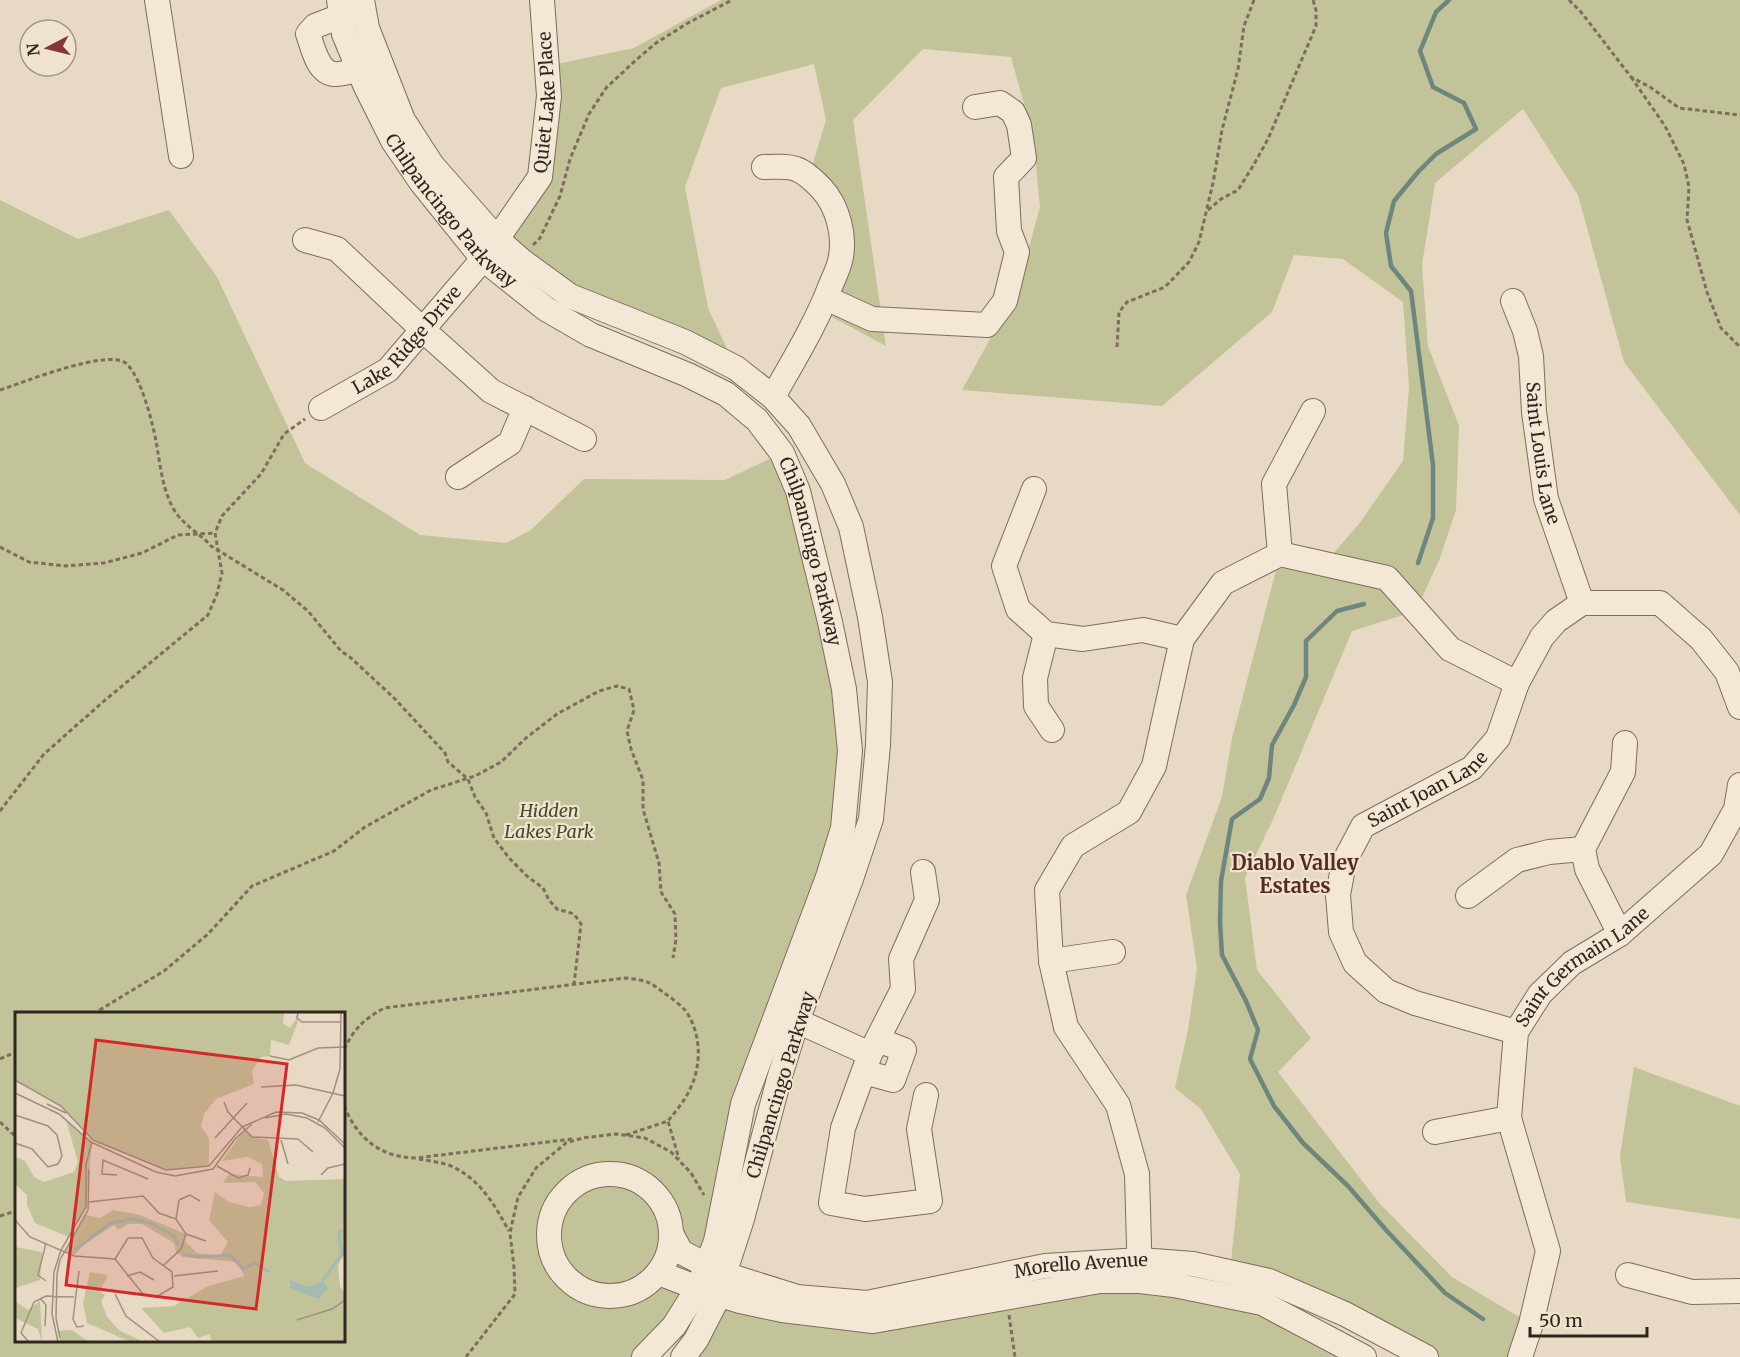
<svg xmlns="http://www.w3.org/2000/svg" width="1740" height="1357" viewBox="0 0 1740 1357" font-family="Merriweather,serif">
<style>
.green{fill:#c2c399;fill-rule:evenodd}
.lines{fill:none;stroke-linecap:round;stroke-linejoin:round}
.stream{stroke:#6d877e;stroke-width:4.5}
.minor-casing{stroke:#7f6c5c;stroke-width:26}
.path{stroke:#7f6c5c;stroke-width:3;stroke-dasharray:4.5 3;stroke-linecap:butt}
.minor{stroke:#f3e8d5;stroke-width:24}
.labels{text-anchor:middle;stroke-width:4.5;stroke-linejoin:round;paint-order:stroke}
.street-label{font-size:18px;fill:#31261e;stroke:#f0e4d1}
.park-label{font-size:18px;font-style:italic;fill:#454b28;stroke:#f0e4d1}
.neighbourhood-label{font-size:20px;font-weight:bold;fill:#582a23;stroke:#f0e4d1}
.inset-river{fill:none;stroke:#a4bbb2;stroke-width:3}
.inset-road{fill:none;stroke:#9e9181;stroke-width:1.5}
.view{fill:#d62828;fill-opacity:0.15;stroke:#d62828;stroke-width:3}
.inset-edge{fill:none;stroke:#31261e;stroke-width:3}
</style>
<rect width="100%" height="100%" fill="#e7d9c3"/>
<g class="green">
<polygon points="721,0 1740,0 1740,515 1624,362 1578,195 1523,109 1435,183 1422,265 1428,346 1459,426 1456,510 1440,558 1416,611 1352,631 1275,815 1245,878 1257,970 1311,1038 1278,1072 1380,1204 1452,1277 1531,1324 1520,1357 1426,1357 1230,1272 1240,1174 1201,1109 1175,1088 1188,1030 1197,968 1186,895 1222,797 1232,738 1280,555 1324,564 1359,524 1403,461 1409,387 1403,302 1343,259 1294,255 1272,312 1162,406 962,390 1018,288 1040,207 1033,136 1011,57 923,49 853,120 886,346 821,311 842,243 809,176 826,120 814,64 721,88 685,187 708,308 736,368 570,296 497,239 540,177 547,66 634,48"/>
<path d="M 0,200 L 78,239 L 169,210 L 217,277 L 305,463 L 420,535 L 506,543 L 531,530 L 584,479 L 725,480 L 782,453 L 830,622 L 843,828 L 780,1002 L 716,1241 L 644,1357 L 0,1357 ZM 16,1014 L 344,1014 L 344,1340 L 16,1340 Z"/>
<polygon points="1634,1067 1740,1106 1740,1219 1626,1202 1620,1156"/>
<polygon points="1100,1281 1262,1303 1364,1357 683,1357 714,1305 740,1301"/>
</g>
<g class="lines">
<g class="stream">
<polyline points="1418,563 1433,518 1433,465 1411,291 1391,266 1386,233 1394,201 1418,172 1436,154 1476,129 1464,103 1433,87 1420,51 1436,12 1449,0"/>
<polyline points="1364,604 1337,611 1306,641 1306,677 1294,705 1272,745 1269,778 1260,799 1232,819 1221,881 1220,922 1222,955 1246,1001 1258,1030 1250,1059 1274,1106 1303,1143 1348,1186 1386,1230 1445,1293 1483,1319"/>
</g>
<defs>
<g id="minor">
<polyline points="157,0 181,156"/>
<path id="s1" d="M 339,0 L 344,34 L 366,87 L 393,141 L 421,182 L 483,259 L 546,309 L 591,335 L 688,375 L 726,394 L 757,420 L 782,453 L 798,491 L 830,622 L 844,689 L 850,751 L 843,828 L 828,877 L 743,1104 L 716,1241 L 707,1265 L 698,1288 L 674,1326 L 644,1357"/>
<polyline points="362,0 367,28 403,120 432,165 497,239 522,261 570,296 685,342 736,368 773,397 799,426 833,484 851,527 870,617 880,682 878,745 871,819 851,879 797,1021 779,1079 742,1219 714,1305 696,1340 683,1357"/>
<path d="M 341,16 L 315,26 L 308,34 C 313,47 317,72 334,74 C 341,75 351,71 359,69"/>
<path d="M 764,167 C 794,166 800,166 821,188 C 838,206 846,237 840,261 C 838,270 833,279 830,287 C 815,326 793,361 773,397"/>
<polyline points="305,240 337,249 423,330 491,391 584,439"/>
<polyline points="826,298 872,319 987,325 1005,301 1017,252 1009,231 1006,177 1024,158 1019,125 1013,112 1000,103 975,107"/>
<path id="s2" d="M 1513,301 L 1525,331 L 1531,356 L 1534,412 L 1546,499 L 1582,603"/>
<path id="s3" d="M 321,408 L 388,370 L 483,259 L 540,177 L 549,96 L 542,0"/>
<polyline points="458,477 510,443 525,408"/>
<polyline points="1034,489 1004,566 1018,609 1046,634 1083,639 1143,630 1182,639"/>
<polyline points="1280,554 1274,484 1313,411"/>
<polyline points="1046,634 1035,678 1036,706 1052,730"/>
<polyline points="923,872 927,900 901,959 903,989 870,1054 843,1128 831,1203 865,1209 930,1201 919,1129 926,1095"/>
<polyline points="1468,896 1517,860 1549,852 1583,849"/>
<polyline points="1620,934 1587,869 1583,849 1623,772 1625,743"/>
<polyline points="1051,961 1113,952"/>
<polyline points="784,1015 870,1054"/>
<path id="s4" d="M 1516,1032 L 1415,1003 L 1386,991 L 1355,963 L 1341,932 L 1338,895 L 1344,862 L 1363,826 L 1472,768 L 1498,738 L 1517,683 L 1542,637 L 1556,621 L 1582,603 L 1660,603 L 1701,639 L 1727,672 L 1740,707"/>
<polyline points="864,1072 893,1080 904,1050 878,1040"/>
<polyline points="1435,1132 1509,1118"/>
<circle cx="610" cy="1235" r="61"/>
<path id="s5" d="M 672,1235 L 681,1252 L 724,1274 L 797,1297 L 867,1303 L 1045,1266 L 1140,1260 L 1193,1264 L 1269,1281 L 1345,1314 L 1426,1357"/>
<polyline points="659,1273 698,1288 740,1301 782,1310 873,1321 1100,1281 1140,1281 1174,1285 1262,1303 1364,1357"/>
<polyline points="1628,1275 1692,1292 1740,1291"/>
<polyline points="1140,1281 1137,1174 1118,1105 1066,1027 1051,961 1047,890 1073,846 1129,812 1154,766 1182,639 1223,583 1280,554 1387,578 1450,649 1517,683"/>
<path id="s6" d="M 1520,1357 L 1531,1324 L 1548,1251 L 1509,1118 L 1516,1032 L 1540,994 L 1572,963 L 1620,934 L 1711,854 L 1736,809 L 1740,785"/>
</g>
</defs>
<use href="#minor" class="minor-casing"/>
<g class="path">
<polyline points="1569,0 1581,12 1631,77 1650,87 1679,108 1740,115"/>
<polyline points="1631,77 1665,126 1684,164 1689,187 1687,220 1707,292 1721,328 1740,347"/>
<polyline points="1208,210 1221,199 1238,190 1253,166 1268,139 1316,26 1316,10 1313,0"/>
<polyline points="533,245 540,238 560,196 570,159 589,114 606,88 636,60 656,43 688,23 732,0"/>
<polyline points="1117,347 1119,312 1127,302 1165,287 1189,262 1199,242 1213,183 1222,130 1238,69 1244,26 1254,0"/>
<path d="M 0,390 C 22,383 110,347 127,364 C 142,380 152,421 156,441 C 160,463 162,488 173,508 C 182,525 200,533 211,546 L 283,590 L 308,611 L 341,651 L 351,658 L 394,698 L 445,753 L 448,762 L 468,779 L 475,797 L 486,813 L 494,838 L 509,858 L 528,877 L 543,888 L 549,900 L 557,909 L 574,914 L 581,924 L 574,984"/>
<polyline points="0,547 29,562 65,566 104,563 142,553 178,535 215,533"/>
<polyline points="0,811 44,754 104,701 208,615 217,594 222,573 215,533 222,516 261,474 284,434 305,419"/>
<polyline points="93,1014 164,971 208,934 252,886 334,851 365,827 431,790 475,776 501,762 526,738 557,714 599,691 617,686 629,689 634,710 627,731 631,749 643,780 643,809 659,863 661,892 675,914 676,939 673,958"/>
<path d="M 344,1049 C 355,1028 363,1020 384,1008 L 625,978 C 647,980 650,982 667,995 C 673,999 680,1005 685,1010 C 702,1033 702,1067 689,1091 C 684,1102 675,1112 668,1121"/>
<polyline points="0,1059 16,1052"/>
<path d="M 344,1106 C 358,1139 380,1157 416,1158 L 572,1139"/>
<polyline points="0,1122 16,1137"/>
<polyline points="626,1135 668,1121 679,1159"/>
<path d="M 419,1159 C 429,1161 441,1162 451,1166 C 480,1179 494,1204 509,1231"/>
<polyline points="0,1216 16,1211"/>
<polyline points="1009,1315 1015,1357"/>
<polyline points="466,1357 515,1294 514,1267 510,1233 518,1197 536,1168 566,1143 583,1138 616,1134 645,1138 671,1152 691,1173 704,1195"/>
</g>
<use href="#minor" class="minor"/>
</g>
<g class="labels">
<g class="street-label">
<text dy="6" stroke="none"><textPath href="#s3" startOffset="398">Quiet Lake Place</textPath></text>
<text dy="6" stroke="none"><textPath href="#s1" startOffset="243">Chilpancingo Parkway</textPath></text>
<text dy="6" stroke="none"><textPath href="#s3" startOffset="111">Lake Ridge Drive</textPath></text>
<text dy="6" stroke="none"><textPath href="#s2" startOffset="156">Saint Louis Lane</textPath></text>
<text dy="6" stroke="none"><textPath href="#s1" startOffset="765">Chilpancingo Parkway</textPath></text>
<text dy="6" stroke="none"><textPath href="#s4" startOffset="398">Saint Joan Lane</textPath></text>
<text dy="6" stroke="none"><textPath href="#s6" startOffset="429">Saint Germain Lane</textPath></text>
<text transform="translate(781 1085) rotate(-73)" y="6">Chilpancingo Parkway</text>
<text dy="6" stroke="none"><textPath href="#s5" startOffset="432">Morello Avenue</textPath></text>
</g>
<g class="park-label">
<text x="549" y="817">Hidden<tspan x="549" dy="21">Lakes Park</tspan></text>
</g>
<g class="neighbourhood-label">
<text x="1295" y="870">Diablo Valley<tspan x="1295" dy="23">Estates</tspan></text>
</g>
</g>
<g transform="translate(15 1012)">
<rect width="330" height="330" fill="#e7d9c3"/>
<path d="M 0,0 L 269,0 L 268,12 L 275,16 L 282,6 L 283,9 L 274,33 L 256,28 L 255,44 L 246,45 L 237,59 L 239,72 L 201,87 L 189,102 L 186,114 L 194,126 L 194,154 L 151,158 L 78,128 L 46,94 L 1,69 ZM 51,108 L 77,130 L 71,195 L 54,225 L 20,211 L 12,193 L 12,183 L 0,172 L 0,145 L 10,149 L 19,165 L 29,170 L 59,160 L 63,150 ZM 229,118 L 237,125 L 253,128 L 264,165 L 271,169 L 330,167 L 330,241 L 323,253 L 325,275 L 330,280 L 330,330 L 196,330 L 195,322 L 183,326 L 175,315 L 149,321 L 126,296 L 159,294 L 193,274 L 230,264 L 221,250 L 168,245 L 161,240 L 159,231 L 127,212 L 113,212 L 103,218 L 99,213 L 67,234 L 59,244 L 49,240 L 71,203 L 85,206 L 98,198 L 125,203 L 171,222 L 169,228 L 182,241 L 205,244 L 213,230 L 194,208 L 200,180 L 214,190 L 235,195 L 246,193 L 249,181 L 240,170 L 208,171 L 214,162 L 248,165 L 247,152 L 233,145 L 207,149 ZM 0,235 L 27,240 L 25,268 L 0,276 ZM 75,260 L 93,263 L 85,279 L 90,283 L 86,289 L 92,305 L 105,319 L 129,330 L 116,330 L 72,311 L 68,291 ZM 0,289 L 13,298 L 25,289 L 27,330 L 23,317 L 0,306 ZM 57,318 L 71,328 L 79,330 L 46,330 L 43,319 Z" fill="#c2c399"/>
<path d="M 275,268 L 294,275 L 307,269 L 313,276 L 304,287 L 275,276 Z" fill="#a4bbb2"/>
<path class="inset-river" d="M 60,238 L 94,212 L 116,207 L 135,211 L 159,224 L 163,233M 168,242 L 181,245 L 215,243 L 228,257 L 240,251 L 254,260M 307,269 L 327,242 L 324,223 L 325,219 L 330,219"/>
<path class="inset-road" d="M 283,0 L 282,6 L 287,10 L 326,10M 255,44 L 274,48 L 303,36 L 330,35M 0,68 L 46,94 L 78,128 L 151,158 L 194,154 L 227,115 L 261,100 L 287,101 L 304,108 L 330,132M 246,75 L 281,73 L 330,84M 0,81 L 44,102 L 76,130 L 141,160 L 160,164 L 198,157 L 220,127 L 237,112M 209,90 L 213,100 L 237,125 L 283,127 L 298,140M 32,92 L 51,101M 0,103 L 33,114 L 42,123 L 47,144 L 43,152 L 33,155 L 17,137 L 0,131M 250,106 L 271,102 L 292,106 L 310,116 L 330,136M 303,110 L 318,81 L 325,57 L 326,0M 200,126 L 232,91M 266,128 L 273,152M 202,154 L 223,166 L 233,163 L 235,156M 102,163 L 87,162 L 88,148 L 133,167M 306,163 L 313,156 L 330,152M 164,188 L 175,183 L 185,189M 74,190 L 128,184 L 144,201 L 161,207 L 171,222 L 166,237 L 149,253M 161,207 L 164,188M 0,208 L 15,225 L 59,244 L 100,247 L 128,282 L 141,285 L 158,275 L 157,260 L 138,246 L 127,226 L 113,226 L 100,247M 171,222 L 191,229M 31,231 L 23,263 L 31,269M 64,259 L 58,307 L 62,315 L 69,314M 112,264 L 125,260 L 139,268M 159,264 L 203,259M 100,282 L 111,304 L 145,330M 25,286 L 31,293 L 30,314M 282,308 L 317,297 L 330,288M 45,326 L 41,306 L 42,262 L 45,248 L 73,198 L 74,157M 14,330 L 6,321 L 19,290 L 31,284 L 59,285M 43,330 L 37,302 L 39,260 L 46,238 L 71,195 L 71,152 L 77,130"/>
<path class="view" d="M 81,28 L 272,52 L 241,297 L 51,273 Z"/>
<rect width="330" height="330" class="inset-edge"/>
</g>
<g transform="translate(48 48) rotate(263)"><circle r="28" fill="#f0e4d1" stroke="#a49889" stroke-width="1.5"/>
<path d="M0-4.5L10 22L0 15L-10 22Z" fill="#86343c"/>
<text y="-9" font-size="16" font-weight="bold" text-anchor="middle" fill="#31261e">N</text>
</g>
<path d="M1530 1327v9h117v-9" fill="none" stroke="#31261e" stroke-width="3"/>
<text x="1539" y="1327" font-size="18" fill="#31261e" stroke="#f0e4d1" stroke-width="4.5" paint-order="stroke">50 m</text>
</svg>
